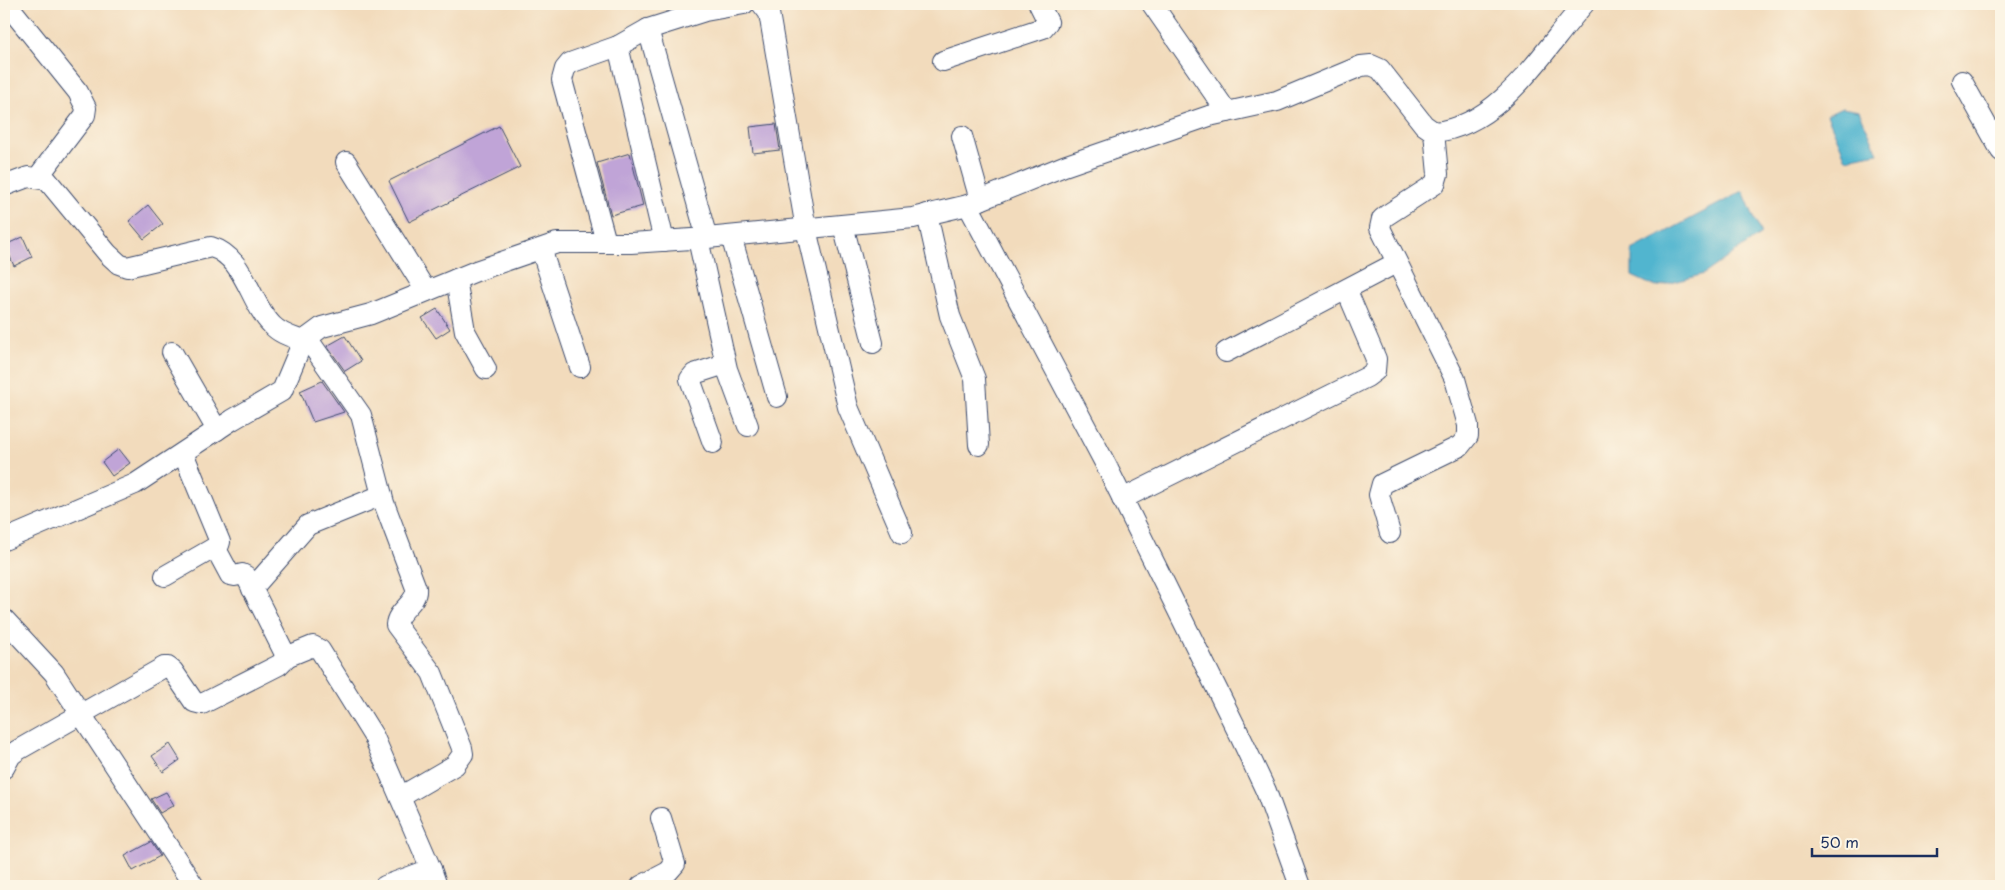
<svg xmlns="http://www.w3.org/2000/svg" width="2005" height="890" viewBox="0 0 2005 890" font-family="'Playpen Sans',sans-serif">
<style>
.water{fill:#51b5cf;stroke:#367296}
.building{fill:#c0a4d7}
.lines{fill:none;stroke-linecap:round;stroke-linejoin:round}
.minor-casing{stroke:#3b496c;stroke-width:22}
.minor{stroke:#fff;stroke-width:20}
</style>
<rect width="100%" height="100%" fill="#fcf5e5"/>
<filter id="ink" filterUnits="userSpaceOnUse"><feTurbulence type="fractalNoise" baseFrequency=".02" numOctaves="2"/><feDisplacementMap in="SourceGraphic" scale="10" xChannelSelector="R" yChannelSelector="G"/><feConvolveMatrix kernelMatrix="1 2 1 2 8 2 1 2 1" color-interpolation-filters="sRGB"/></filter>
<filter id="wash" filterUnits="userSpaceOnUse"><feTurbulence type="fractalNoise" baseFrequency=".0096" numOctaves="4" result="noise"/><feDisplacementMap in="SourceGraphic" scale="20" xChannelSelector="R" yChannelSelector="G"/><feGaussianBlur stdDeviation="1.12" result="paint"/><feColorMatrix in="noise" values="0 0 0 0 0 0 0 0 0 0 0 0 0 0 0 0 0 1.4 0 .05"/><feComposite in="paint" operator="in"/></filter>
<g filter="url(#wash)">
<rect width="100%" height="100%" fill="#f2dbbc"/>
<g class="water">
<polygon points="1842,108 1859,111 1878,153 1846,159 1827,115"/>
<polygon points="1743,191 1761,234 1704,274 1656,287 1632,276 1632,250"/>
</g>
<g id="blocks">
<g class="building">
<polygon points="776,124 780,150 753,153 750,127"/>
<polygon points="499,126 520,167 409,222 389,181"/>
<polygon points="630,153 643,206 611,215 597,163"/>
<polygon points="148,205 163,224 144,239 129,221"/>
<polygon points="23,237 32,257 14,266 5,245"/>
<polygon points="437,309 450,329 436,338 422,318"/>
<polygon points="345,336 361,361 345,371 327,346"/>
<polygon points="322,381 344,412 313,422 300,391"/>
<polygon points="119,449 130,463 112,476 102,462"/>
<polygon points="170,744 180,760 163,772 152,756"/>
<polygon points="166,792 174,805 160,813 151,799"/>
<polygon points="151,842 160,856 133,871 125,856"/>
</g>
</g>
</g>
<g filter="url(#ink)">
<use href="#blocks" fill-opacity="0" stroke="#3b496c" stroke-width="1"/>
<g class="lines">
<defs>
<g id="minor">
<polyline points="7,4 78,92 86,108 85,115 38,177"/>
<polyline points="762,4 769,13 806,229 848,407 902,533"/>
<polyline points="1152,4 1227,112"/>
<polyline points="648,29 705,11 744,4"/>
<polyline points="618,46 664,241"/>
<polyline points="943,61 1043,28 1048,22 1039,4"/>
<polyline points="1962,81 2001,151"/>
<polyline points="962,136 980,200"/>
<polyline points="346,162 426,291"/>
<path d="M 4,186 L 28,177 L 47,180 L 108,254 L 119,264 L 127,267 L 211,247 C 245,257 249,302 272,325 C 280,334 292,337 303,341"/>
<polyline points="968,205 1106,465 1241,738 1266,791 1300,886"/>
<polyline points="927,214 950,316 975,379 979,445"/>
<polyline points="843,225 873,343"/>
<polyline points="731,236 777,397"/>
<polyline points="698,239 727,369 748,426"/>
<polyline points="606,242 562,80 565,69 570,63 618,46 648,29 707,238"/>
<polyline points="541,249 580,367"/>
<polyline points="456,279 465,331 486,369"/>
<path d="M 307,338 L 361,415 L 384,503 L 416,588 C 418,603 397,610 396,625 L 432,673 L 462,748 L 463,754 L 455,765 L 400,797"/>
<polyline points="172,352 217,430"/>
<polyline points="1226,352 1396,263"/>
<polyline points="713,443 690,379 694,374 725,364"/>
<polyline points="1122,499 1367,377 1375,371 1376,359 1347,291"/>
<polyline points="1390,533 1379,495 1382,484 1460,446 1468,436 1468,425 1455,379 1380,228 1382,219 1387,215 1435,184 1438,174 1434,132"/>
<path d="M 4,540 L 135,484 L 232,420 L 282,391 L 303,341 L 322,327 L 371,314 L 476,271 L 557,243 L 631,243 L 707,238 L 913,218 L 968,205 L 1064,166 L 1209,116 L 1277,101 L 1361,66 L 1371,65 L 1380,69 L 1424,125 L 1434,132 C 1501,126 1543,50 1584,4"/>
<polyline points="215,547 230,575 235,576 242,574 246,576 285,654 291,655 313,646 320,650 374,737 431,869"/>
<polyline points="165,576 219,545 220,542 183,453"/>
<polyline points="252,589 308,525 382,495"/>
<polyline points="4,619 54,673 194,886"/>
<polyline points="4,768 11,755 18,750 164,667 168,667 173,671 194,702 202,704 279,665 288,656"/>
<polyline points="385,886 431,869 437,886"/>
<polyline points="641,886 668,872 675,864 661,818"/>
</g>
</defs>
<use href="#minor" class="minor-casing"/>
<use href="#minor" class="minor"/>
</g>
</g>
<rect width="2005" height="890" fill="none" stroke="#fcf5e5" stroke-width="20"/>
<path d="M1812 848v8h125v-8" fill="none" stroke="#1b2f5e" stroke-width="2.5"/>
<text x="1820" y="848" font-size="15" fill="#1b2f5e" stroke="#fcf5e5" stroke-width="4" paint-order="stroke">50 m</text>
</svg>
